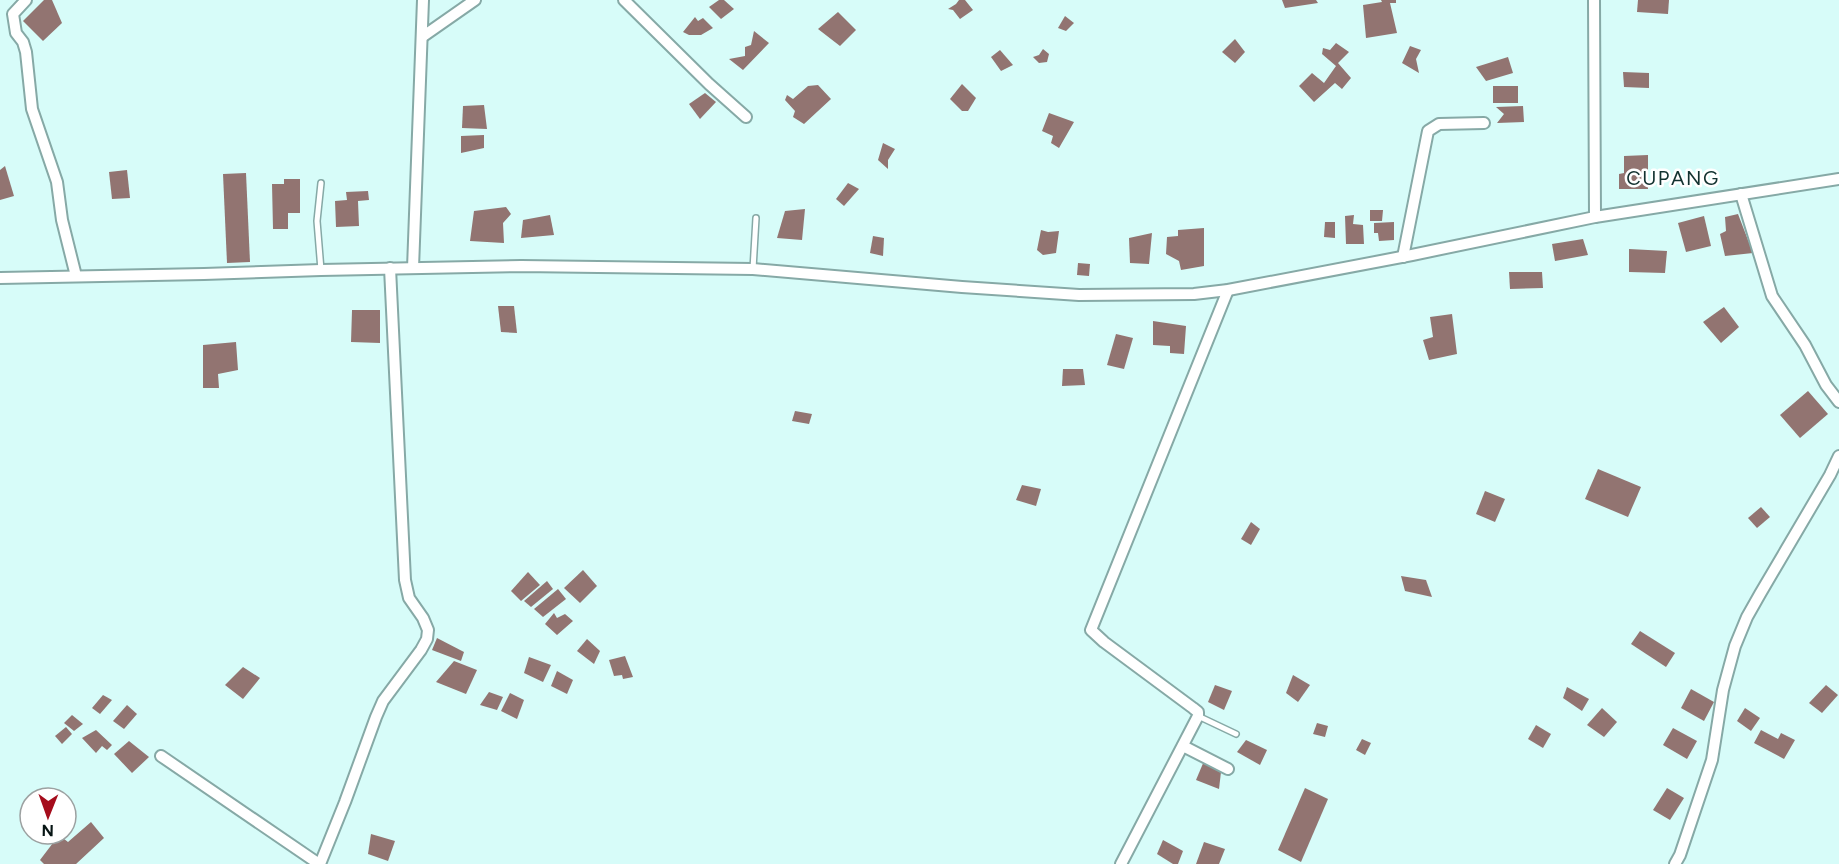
<svg xmlns="http://www.w3.org/2000/svg" width="1839" height="864" viewBox="0 0 1839 864" font-family="Figtree,sans-serif">
<style>
.building{fill:#927471}
.lines{fill:none;stroke-linecap:round;stroke-linejoin:round}
.service-casing{stroke:#86a9a6;stroke-width:8}
.minor-casing{stroke:#86a9a6;stroke-width:14}
.service{stroke:#fff;stroke-width:5}
.minor{stroke:#fff;stroke-width:10}
.labels{text-anchor:middle;stroke-width:5;stroke-linejoin:round;paint-order:stroke}
.quarter-label{font-size:20px;letter-spacing:1.5px;fill:#123230;stroke:#fff}
</style>
<rect width="100%" height="100%" fill="#d7fcf9"/>
<g class="building">
<polygon points="44,0 52,0 62,23 43,41 23,21"/>
<polygon points="719,0 724,0 734,9 721,19 709,7"/>
<polygon points="959,0 965,0 973,10 960,19 953,10 948,9 956,4"/>
<polygon points="1282,0 1316,0 1318,3 1285,8"/>
<polygon points="1381,0 1396,0 1396,3 1390,3 1397,33 1366,38 1363,5 1382,2"/>
<polygon points="1638,0 1669,0 1668,14 1637,12"/>
<polygon points="838,12 856,30 840,46 818,29"/>
<polygon points="1065,16 1074,23 1066,31 1058,28"/>
<polygon points="695,17 698,21 703,18 713,28 701,35 689,35 683,32"/>
<polygon points="754,31 769,43 743,70 729,59 745,56 745,47 751,45"/>
<polygon points="1235,39 1245,52 1235,63 1222,52"/>
<polygon points="1336,43 1349,52 1338,63 1351,78 1342,89 1335,83 1314,102 1299,86 1312,73 1324,83 1336,66 1322,54 1323,48 1330,50"/>
<polygon points="1410,46 1421,50 1416,59 1419,73 1402,63"/>
<polygon points="1043,49 1049,54 1047,62 1039,63 1033,57 1039,55"/>
<polygon points="1000,50 1013,65 1001,71 991,57"/>
<polygon points="1508,57 1513,73 1486,81 1476,67"/>
<polygon points="1623,72 1649,73 1649,88 1624,87"/>
<polygon points="962,84 976,98 968,111 962,111 950,99"/>
<polygon points="818,85 831,99 804,124 793,117 795,111 785,100 787,95 793,99 808,86"/>
<rect x="1493" y="86" width="25" height="17"/>
<polygon points="705,93 716,102 700,119 689,104"/>
<polygon points="484,105 487,129 462,128 463,106"/>
<polygon points="1523,106 1524,122 1497,123 1504,114 1496,107"/>
<polygon points="1049,113 1074,122 1059,148 1051,143 1053,136 1042,131"/>
<polygon points="484,135 484,148 461,153 461,136"/>
<polygon points="883,143 895,149 888,160 888,169 878,160"/>
<polygon points="1648,155 1648,189 1619,189 1619,174 1624,173 1624,156"/>
<polygon points="5,166 14,196 0,200 0,170"/>
<polygon points="127,170 130,198 112,199 109,172"/>
<polygon points="246,173 250,262 227,263 223,174"/>
<polygon points="284,179 300,179 300,213 288,213 288,229 273,229 272,184 284,184"/>
<polygon points="848,183 859,189 844,206 836,199"/>
<polygon points="368,191 369,200 358,201 359,226 336,227 335,201 347,200 346,192"/>
<polygon points="506,207 511,214 503,223 504,243 470,241 474,211"/>
<polygon points="805,209 802,240 777,238 785,211"/>
<polygon points="1370,210 1383,210 1382,221 1370,221"/>
<polygon points="1738,214 1753,253 1725,256 1720,234 1726,231 1725,217"/>
<polygon points="550,215 554,235 521,238 523,220"/>
<polygon points="1354,215 1353,224 1363,225 1364,244 1346,244 1345,216"/>
<polygon points="1704,216 1711,246 1686,252 1678,223"/>
<polygon points="1325,222 1335,222 1335,238 1324,237"/>
<polygon points="1394,222 1394,240 1379,241 1378,233 1374,233 1374,223"/>
<polygon points="1204,228 1204,266 1181,270 1179,261 1166,254 1167,237 1178,236 1178,230"/>
<polygon points="1041,230 1048,232 1059,231 1056,253 1043,255 1037,250"/>
<polygon points="1152,233 1149,264 1130,263 1129,238"/>
<polygon points="873,236 884,238 883,256 870,253"/>
<polygon points="1583,239 1588,255 1555,261 1552,244"/>
<polygon points="1629,249 1667,251 1665,273 1629,272"/>
<polygon points="1078,263 1090,264 1089,276 1077,275"/>
<polygon points="1509,272 1542,272 1543,288 1510,289"/>
<polygon points="498,306 514,306 517,333 501,332"/>
<polygon points="1724,307 1739,327 1721,343 1703,322"/>
<polygon points="352,310 380,310 380,343 351,342"/>
<polygon points="1452,314 1457,354 1429,360 1423,340 1433,337 1430,317"/>
<polygon points="1153,321 1186,326 1184,354 1170,353 1170,346 1153,345"/>
<polygon points="1116,334 1133,338 1124,369 1107,365"/>
<polygon points="236,342 238,370 218,374 219,388 203,388 203,345"/>
<polygon points="1063,369 1083,369 1085,385 1062,386"/>
<polygon points="1808,391 1828,414 1800,438 1780,415"/>
<polygon points="795,411 812,414 809,424 792,421"/>
<polygon points="1598,469 1641,487 1628,517 1585,499"/>
<polygon points="1022,485 1041,489 1036,506 1016,500"/>
<polygon points="1485,491 1505,499 1495,522 1476,514"/>
<polygon points="1761,507 1770,517 1757,528 1748,518"/>
<polygon points="1251,522 1260,529 1251,545 1241,539"/>
<polygon points="583,570 597,586 580,603 564,588"/>
<polygon points="528,572 540,585 521,601 511,591"/>
<polygon points="1401,576 1426,580 1432,597 1405,591"/>
<polygon points="547,581 553,589 531,607 524,601"/>
<polygon points="558,589 566,599 543,617 534,609"/>
<polygon points="554,613 557,618 565,614 573,621 557,635 545,624"/>
<polygon points="1640,631 1675,653 1666,667 1631,644"/>
<polygon points="437,638 464,652 461,661 432,650"/>
<polygon points="587,639 600,651 594,664 577,651"/>
<polygon points="625,656 633,677 623,679 622,675 614,676 609,660"/>
<polygon points="529,657 551,665 543,682 524,673"/>
<polygon points="454,661 477,670 466,694 436,682"/>
<polygon points="243,667 260,678 243,699 225,685"/>
<polygon points="557,671 573,680 567,694 551,686"/>
<polygon points="1293,675 1310,685 1298,702 1286,693"/>
<polygon points="1215,685 1232,691 1224,710 1208,702"/>
<polygon points="1826,685 1838,695 1822,713 1809,703"/>
<polygon points="1567,687 1589,699 1582,711 1563,698"/>
<polygon points="1691,689 1714,702 1704,721 1681,708"/>
<polygon points="489,692 503,697 497,710 480,705"/>
<polygon points="510,693 524,700 517,719 501,711"/>
<polygon points="103,695 112,700 100,714 92,708"/>
<polygon points="127,705 137,714 124,729 113,721"/>
<polygon points="1602,708 1617,722 1604,737 1587,725"/>
<polygon points="1745,708 1760,718 1751,731 1737,721"/>
<polygon points="72,715 83,724 74,731 64,723"/>
<polygon points="1317,723 1328,726 1325,737 1313,734"/>
<polygon points="1536,725 1551,734 1543,748 1528,739"/>
<polygon points="66,727 72,734 62,744 55,736"/>
<polygon points="1673,728 1697,741 1687,759 1663,745"/>
<polygon points="96,730 112,745 107,750 102,746 96,753 82,738"/>
<polygon points="1761,730 1778,739 1781,733 1795,740 1784,759 1754,743"/>
<polygon points="1362,739 1371,743 1365,755 1356,750"/>
<polygon points="1246,740 1267,750 1260,765 1237,752"/>
<polygon points="129,741 149,757 132,773 114,754"/>
<polygon points="1204,761 1221,772 1219,789 1196,780"/>
<polygon points="1305,788 1328,799 1301,862 1278,850"/>
<polygon points="1667,788 1684,798 1670,820 1653,810"/>
<polygon points="91,822 104,838 76,864 44,864 40,860 59,835 68,842"/>
<polygon points="371,834 395,841 388,861 368,854"/>
<polygon points="1163,840 1183,851 1178,864 1173,864 1157,854"/>
<polygon points="1204,842 1225,849 1219,864 1196,864"/>
</g>
<g class="lines">
<defs>
<g id="service">
<polyline points="321,183 317,221 321,270"/>
<polyline points="753,269 756,218"/>
<polyline points="1198,716 1236,734"/>
</g>
<g id="minor">
<polyline points="26,0 13,14 16,33 23,42 26,52 32,109 57,182 62,220 76,276"/>
<polyline points="624,0 709,84 746,117"/>
<polyline points="1594,0 1595,217"/>
<polyline points="422,37 475,0"/>
<polyline points="1741,194 1772,296 1805,345 1826,385 1839,402"/>
<polyline points="1403,257 1428,131 1439,124 1484,123"/>
<polyline points="413,268 423,0"/>
<polyline points="0,278 204,274 321,270 521,266 753,269 962,287 1079,295 1194,294 1228,290 1412,255 1595,217 1839,179"/>
<polyline points="1183,746 1228,769"/>
<polyline points="161,756 319,864"/>
<polyline points="320,864 345,802 376,717 383,701 421,650 427,639 428,630 423,618 409,598 405,580 390,268"/>
<polyline points="1121,864 1198,716 1198,712 1193,708 1104,642 1091,630 1228,290"/>
<polyline points="1675,864 1680,855 1712,760 1723,690 1735,646 1747,617 1760,594 1830,475 1839,456"/>
</g>
</defs>
<use href="#service" class="service-casing"/>
<use href="#minor" class="minor-casing"/>
<use href="#service" class="service"/>
<use href="#minor" class="minor"/>
</g>
<g class="labels">
<g class="quarter-label">
<text x="1673" y="185">CUPANG</text>
</g>
</g>
<g transform="translate(48 816) rotate(181)"><circle r="28" fill="#ffffff" stroke="#9ca1a1" stroke-width="1.5"/>
<path d="M0-4.5L10 22L0 15L-10 22Z" fill="#a50c1c"/>
<text y="-9" font-size="16" font-weight="bold" text-anchor="middle" fill="#071514">N</text>
</g>
</svg>
